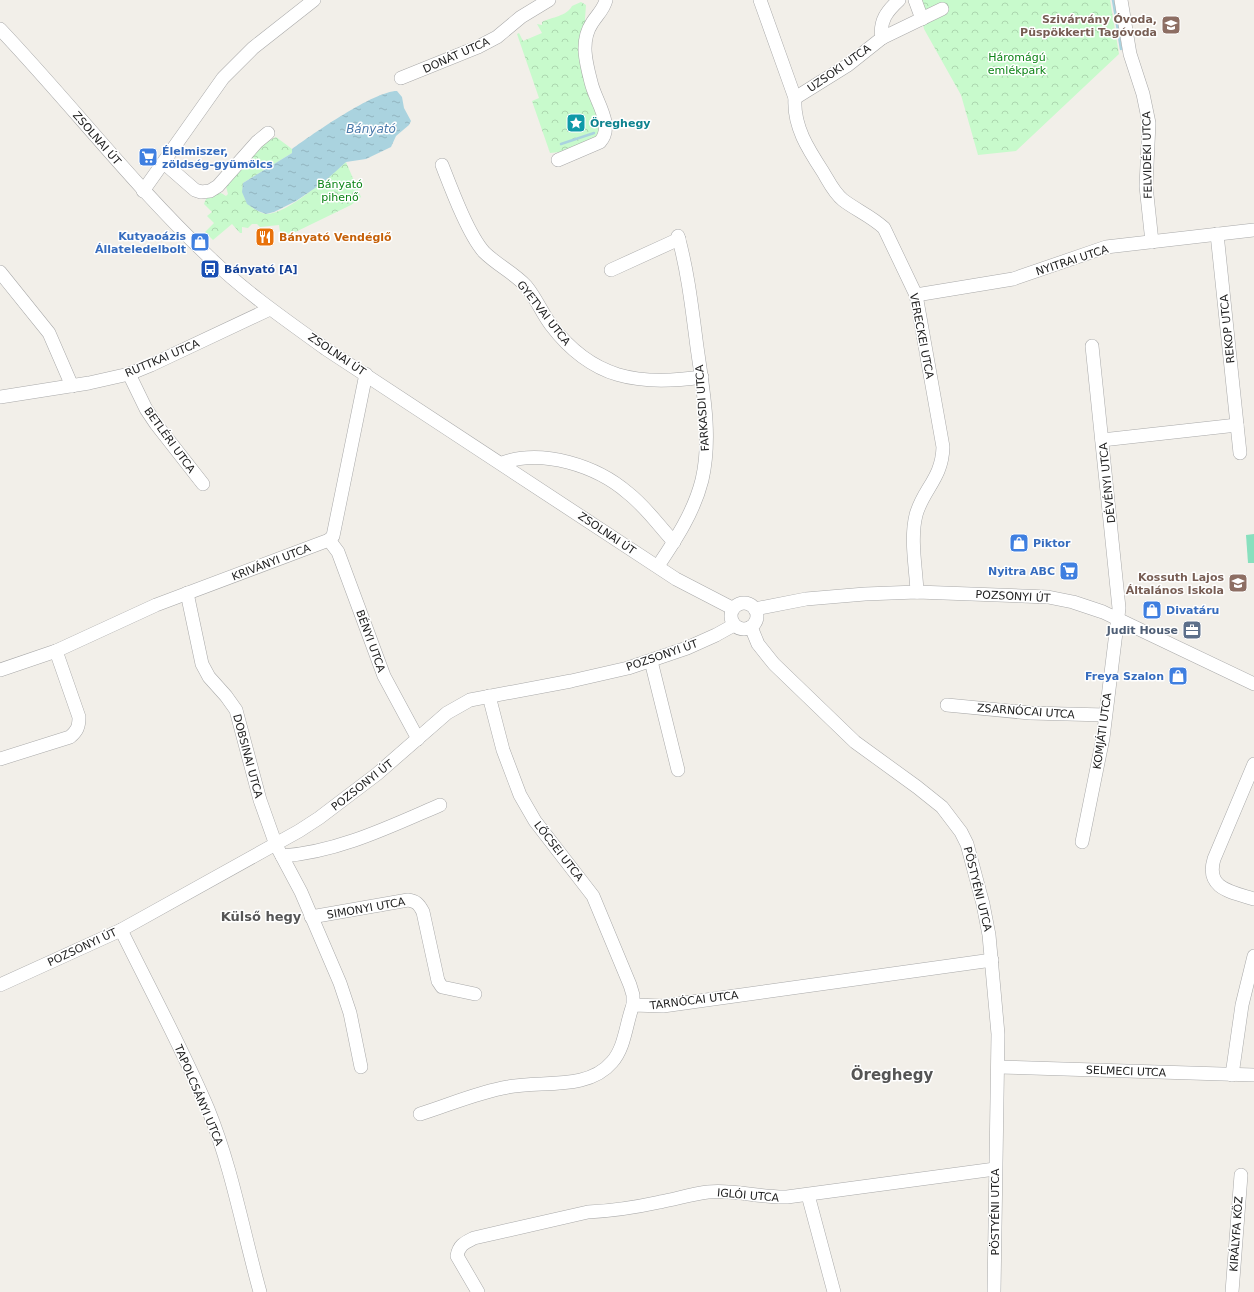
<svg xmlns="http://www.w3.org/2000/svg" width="1254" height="1292" viewBox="0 0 1254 1292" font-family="'DejaVu Sans',sans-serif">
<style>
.park{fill:url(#park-crowns)}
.pitch{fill:#88e0be}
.water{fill:url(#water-ripples)}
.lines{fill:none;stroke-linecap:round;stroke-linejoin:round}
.stream{stroke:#aad3df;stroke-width:2.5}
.minor-casing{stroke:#a9a9a9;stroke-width:14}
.minor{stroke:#fff;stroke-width:13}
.labels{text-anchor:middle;stroke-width:3;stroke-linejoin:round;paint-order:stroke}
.education-label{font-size:11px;font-weight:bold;fill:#785e54;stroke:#fff;text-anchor:end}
.street-label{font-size:11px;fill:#222;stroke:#fff}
.park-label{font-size:11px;fill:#0c8416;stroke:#fff}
.culture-label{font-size:11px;font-weight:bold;fill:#0d838f;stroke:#fff;text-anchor:start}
.shop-label{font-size:11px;font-weight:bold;fill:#366cbe;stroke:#fff;text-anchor:start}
.food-label{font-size:11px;font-weight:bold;fill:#c56008;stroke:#fff;text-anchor:start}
.transit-label{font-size:11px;font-weight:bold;fill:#164399;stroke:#fff;text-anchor:start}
.service-label{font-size:11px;font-weight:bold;fill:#4e5e75;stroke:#fff;text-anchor:end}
.water-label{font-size:12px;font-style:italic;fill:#4a7aab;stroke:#fff}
.quarter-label{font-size:13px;font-weight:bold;fill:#555;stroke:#fff}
.district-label{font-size:15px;font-weight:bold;fill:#555;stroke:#fff}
</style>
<defs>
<pattern id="park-crowns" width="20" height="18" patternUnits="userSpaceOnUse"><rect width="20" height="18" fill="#c8facc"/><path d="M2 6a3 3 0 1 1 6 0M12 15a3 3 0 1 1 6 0" fill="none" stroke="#acd6af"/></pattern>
<pattern id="water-ripples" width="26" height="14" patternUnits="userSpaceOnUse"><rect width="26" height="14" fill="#aad3df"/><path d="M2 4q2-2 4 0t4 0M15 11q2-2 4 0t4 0" fill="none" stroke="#92b5bf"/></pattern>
</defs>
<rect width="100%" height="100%" fill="#f2efe9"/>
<g class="park">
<polygon points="918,0 1110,0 1119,54 1016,151 978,155 961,95 924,29"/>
<path d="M 581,2 L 586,5 L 585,19 L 602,122 L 601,134 L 569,151 L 550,153 L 532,101 L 539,98 L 517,34 L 519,33 L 523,41 L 542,33 L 537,24 L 542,25 L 542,22 C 552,17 567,16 572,6 Z"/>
<path d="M 276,137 L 292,149 L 292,153 L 243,183 C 242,192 244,202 252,207 C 256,210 261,213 266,214 C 287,215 330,175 346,162 L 361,197 L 351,205 L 281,239 L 279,225 L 260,227 L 257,224 L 252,224 L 248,228 L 242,227 L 242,233 L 240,233 L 232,224 L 213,240 L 205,232 L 214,223 L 207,216 L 212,212 L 204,204 C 208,193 215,188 226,196 L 228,194 L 225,183 L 260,145 Z"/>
</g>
<polygon class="pitch" points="1254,534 1254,563 1248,563 1246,535"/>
<path class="water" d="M 397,91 L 402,97 L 404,108 L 411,121 L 409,125 L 396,136 L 391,147 L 366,159 L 346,162 L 324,182 L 296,201 L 274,212 L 266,214 L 258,211 L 247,204 L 242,192 L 243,183 L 292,153 L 292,149 C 313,134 374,91 397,91 Z"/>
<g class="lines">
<g class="stream">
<polyline points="1113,0 1121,49"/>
<polyline points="561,144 594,133"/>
</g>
<defs>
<g id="minor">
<path d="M 760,0 L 795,98 C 793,126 808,149 823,172 C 829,182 834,193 843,200 C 856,210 871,216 884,228 L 916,295 L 943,447 C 942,479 923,489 916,515 C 910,539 916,568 917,592"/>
<polyline points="915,0 922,19"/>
<polyline points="1121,0 1130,54 1143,94 1149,123 1146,186 1152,242"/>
<path d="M 0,29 C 71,104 134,186 209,257 C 245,292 286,320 326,349 L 676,579 L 732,608"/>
<path d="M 882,38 C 879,21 887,11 899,0"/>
<polyline points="401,78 478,47 497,37 521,17 549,0"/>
<polyline points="795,98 848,65 882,38 942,9"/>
<path d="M 558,160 L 600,142 C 615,125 595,101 591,82 C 586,63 580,41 592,23 C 597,15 604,9 606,0"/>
<polyline points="164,163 195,190 201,192 210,191 218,186 257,142 268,133"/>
<path d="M 442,165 C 451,188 468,234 484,252 C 497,265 514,273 526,286 C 536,298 542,313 551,325 C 592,379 638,386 702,377"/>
<polyline points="143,191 223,78 253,48 314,0"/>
<polyline points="1217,234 1240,453"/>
<polyline points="611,270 679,239"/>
<polyline points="0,272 49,333 72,386"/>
<polyline points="916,295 1013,279 1106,247 1254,230"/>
<polyline points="129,374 146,409 156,424 203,484"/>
<polyline points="0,397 89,383 129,374 151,365 270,309"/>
<polyline points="1102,440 1237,425"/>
<path d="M 502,463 C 542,448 597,466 628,493 C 646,507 659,526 674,542"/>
<polyline points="329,540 338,552 384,676 418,739"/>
<path d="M 658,566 C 676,539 694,512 702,480 C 712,437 703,390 697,347 C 692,309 688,272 678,236"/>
<polyline points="187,593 202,664 209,677 226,696 236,710 260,800 276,845 301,892 340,983 350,1013 361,1067"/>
<circle cx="744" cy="616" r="13"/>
<polyline points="755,609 806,599 865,594 917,592 1048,597 1073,602 1103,612 1254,684"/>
<polyline points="751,627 758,644 774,664 855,742 917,787 942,807 961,832 967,844 983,904 989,935 998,1034 994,1292"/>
<polyline points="651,661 678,770"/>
<polyline points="0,670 56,651 156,605 329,540 333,536 366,374"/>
<polyline points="489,696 503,750 520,795 535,821 593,896 630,985 633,995 633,1005"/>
<polyline points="947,705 1030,713 1105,715"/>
<path d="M 0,759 L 70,737 C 77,731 79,727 79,717 L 56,651"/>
<path d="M 1254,764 L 1214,859 C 1205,889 1232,892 1254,899"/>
<polyline points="1082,842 1103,738 1119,608 1092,346"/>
<path d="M 282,856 C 338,852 389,827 440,805"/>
<path d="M 311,917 L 408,900 C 416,901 419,904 423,912 L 438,981 L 442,987 L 475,994"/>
<path d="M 121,930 C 150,989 182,1048 208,1109 C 232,1168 243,1231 260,1292"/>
<polyline points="0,985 121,930 299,831 319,818 377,774 447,713 470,700 571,681 628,668 687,648 716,635 734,625"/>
<polyline points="999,1067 1254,1075"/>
<polyline points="1232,1075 1242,1005 1254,956"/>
<path d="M 420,1114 C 449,1105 478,1092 508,1087 C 540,1080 588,1091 612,1062 C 625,1048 626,1023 633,1005 L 663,1006 L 992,960"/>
<polyline points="808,1195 834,1292"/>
<path d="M 478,1292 L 457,1256 C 459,1245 464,1243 474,1238 L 588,1212 C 612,1211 637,1207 660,1202 C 676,1199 692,1194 708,1192 C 734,1189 760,1198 787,1197 L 995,1169"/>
<polyline points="1232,1292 1241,1175"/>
</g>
</defs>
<use href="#minor" class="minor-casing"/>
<use href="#minor" class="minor"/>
</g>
<defs>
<symbol id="school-square" viewBox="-11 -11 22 22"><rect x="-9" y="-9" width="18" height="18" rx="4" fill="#8d6e63" stroke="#fff"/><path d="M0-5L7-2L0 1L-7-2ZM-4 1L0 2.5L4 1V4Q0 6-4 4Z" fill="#fff"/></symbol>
<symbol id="sight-square" viewBox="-11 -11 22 22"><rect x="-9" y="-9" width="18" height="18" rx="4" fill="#0f9aa8" stroke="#fff"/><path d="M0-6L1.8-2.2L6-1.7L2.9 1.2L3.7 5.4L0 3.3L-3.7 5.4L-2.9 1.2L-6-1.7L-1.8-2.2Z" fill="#fff"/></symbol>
<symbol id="supermarket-square" viewBox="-11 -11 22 22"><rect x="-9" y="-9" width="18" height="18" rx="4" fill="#3f7fe0" stroke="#fff"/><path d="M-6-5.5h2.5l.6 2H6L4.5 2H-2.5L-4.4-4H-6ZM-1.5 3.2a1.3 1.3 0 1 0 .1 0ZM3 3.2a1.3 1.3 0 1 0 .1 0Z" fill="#fff"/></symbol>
<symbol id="restaurant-square" viewBox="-11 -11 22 22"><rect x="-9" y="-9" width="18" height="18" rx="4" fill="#e8710a" stroke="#fff"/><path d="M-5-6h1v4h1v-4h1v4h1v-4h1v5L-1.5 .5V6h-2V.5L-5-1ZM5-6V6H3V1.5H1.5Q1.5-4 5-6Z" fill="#fff"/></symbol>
<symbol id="shop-square" viewBox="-11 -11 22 22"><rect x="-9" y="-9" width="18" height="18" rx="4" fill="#3f7fe0" stroke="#fff"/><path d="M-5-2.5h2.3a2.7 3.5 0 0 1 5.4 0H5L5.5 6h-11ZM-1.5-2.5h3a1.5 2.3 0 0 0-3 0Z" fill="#fff"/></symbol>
<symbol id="bus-square" viewBox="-11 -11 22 22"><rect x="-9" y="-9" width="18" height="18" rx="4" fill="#1a4fb4" stroke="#fff"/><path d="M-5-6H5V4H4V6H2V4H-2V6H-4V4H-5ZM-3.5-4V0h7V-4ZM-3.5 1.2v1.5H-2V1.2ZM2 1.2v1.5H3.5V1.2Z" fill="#fff"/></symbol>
<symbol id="office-square" viewBox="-11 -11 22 22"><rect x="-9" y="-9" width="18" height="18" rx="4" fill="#5c6f8a" stroke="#fff"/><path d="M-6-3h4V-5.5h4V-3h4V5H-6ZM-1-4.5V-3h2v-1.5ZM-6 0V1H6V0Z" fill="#fff"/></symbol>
</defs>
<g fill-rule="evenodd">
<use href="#school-square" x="1160" y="14" width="22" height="22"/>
<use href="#sight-square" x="565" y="112" width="22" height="22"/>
<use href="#supermarket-square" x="137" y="146" width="22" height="22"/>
<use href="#restaurant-square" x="254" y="226" width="22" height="22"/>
<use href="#shop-square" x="189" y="231" width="22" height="22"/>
<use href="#bus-square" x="199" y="258" width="22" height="22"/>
<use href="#shop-square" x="1008" y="532" width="22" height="22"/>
<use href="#supermarket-square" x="1058" y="560" width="22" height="22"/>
<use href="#school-square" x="1227" y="572" width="22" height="22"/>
<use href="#shop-square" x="1141" y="599" width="22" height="22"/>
<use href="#office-square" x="1181" y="619" width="22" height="22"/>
<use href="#shop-square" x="1167" y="665" width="22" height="22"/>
</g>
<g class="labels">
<g class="education-label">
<text x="1157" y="23">Szivárvány Óvoda,<tspan x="1157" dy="13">Püspökkerti Tagóvoda</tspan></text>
<text x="1224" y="581">Kossuth Lajos<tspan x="1224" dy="13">Általános Iskola</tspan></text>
</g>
<g class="street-label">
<text transform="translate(456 55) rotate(-24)" y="4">DONÁT UTCA</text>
<text transform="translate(839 68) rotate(-35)" y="4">UZSOKI UTCA</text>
<text transform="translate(97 138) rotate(49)" y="4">ZSOLNAI ÚT</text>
<text transform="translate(1147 155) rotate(-91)" y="4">FELVIDÉKI UTCA</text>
<text transform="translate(1072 260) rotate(-18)" y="4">NYITRAI UTCA</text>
<text transform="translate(544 313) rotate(52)" y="4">GYETVAI UTCA</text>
<text transform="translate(1227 329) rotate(-96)" y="4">REKOP UTCA</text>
<text transform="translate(922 336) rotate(79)" y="4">VERECKEI UTCA</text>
<text transform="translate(337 354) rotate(34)" y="4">ZSOLNAI ÚT</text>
<text transform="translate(162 358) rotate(-23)" y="4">RUTTKAI UTCA</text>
<text transform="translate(702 408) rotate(-94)" y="4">FARKASDI UTCA</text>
<text transform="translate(170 440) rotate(54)" y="4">BETLÉRI UTCA</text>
<text transform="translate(1107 483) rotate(-96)" y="4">DÉVÉNYI UTCA</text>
<text transform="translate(607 533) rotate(34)" y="4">ZSOLNAI ÚT</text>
<text transform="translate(271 562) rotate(-21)" y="4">KRIVÁNYI UTCA</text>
<text transform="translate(1013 596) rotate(3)" y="4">POZSONYI ÚT</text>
<text transform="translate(371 641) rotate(70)" y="4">BÉNYI UTCA</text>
<text transform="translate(662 655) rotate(-19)" y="4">POZSONYI ÚT</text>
<text transform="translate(1026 711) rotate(4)" y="4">ZSARNÓCAI UTCA</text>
<text transform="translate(1102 731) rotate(-82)" y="4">KOMJÁTI UTCA</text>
<text transform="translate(248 756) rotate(75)" y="4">DOBSINAI UTCA</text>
<text transform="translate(362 785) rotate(-38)" y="4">POZSONYI ÚT</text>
<text transform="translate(559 851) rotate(52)" y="4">LŐCSEI UTCA</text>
<text transform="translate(978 889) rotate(76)" y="4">PÖSTYÉNI UTCA</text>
<text transform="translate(366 908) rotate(-10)" y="4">SIMONYI UTCA</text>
<text transform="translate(82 947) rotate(-25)" y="4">POZSONYI ÚT</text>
<text transform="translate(694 1000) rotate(-7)" y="4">TARNÓCAI UTCA</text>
<text transform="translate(1126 1071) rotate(2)" y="4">SELMECI UTCA</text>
<text transform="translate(199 1095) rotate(67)" y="4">TAPOLCSÁNYI UTCA</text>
<text transform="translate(748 1195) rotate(5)" y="4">IGLÓI UTCA</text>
<text transform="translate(995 1212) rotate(-90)" y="4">PÖSTYÉNI UTCA</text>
<text transform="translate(1236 1234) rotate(-86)" y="4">KIRÁLYFA KÖZ</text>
</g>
<g class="park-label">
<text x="1017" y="61">Háromágú<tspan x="1017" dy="13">emlékpark</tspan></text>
<text x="340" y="188">Bányató<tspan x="340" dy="13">pihenő</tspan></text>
</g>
<g class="culture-label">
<text x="590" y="127">Öreghegy</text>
</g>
<g class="shop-label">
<text x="162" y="155">Élelmiszer,<tspan x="162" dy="13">zöldség-gyümölcs</tspan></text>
<text x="186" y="240" text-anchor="end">Kutyaoázis<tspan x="186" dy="13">Állateledelbolt</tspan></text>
<text x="1033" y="547">Piktor</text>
<text x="1055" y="575" text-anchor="end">Nyitra ABC</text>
<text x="1166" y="614">Divatáru</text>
<text x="1164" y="680" text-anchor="end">Freya Szalon</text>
</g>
<g class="food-label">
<text x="279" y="241">Bányató Vendéglő</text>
</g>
<g class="transit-label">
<text x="224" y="273">Bányató [A]</text>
</g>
<g class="service-label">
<text x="1178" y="634">Judit House</text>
</g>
<g class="water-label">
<text x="371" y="133">Bányató</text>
</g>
<g class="quarter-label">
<text x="261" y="921">Külső hegy</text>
</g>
<g class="district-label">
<text x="892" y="1080">Öreghegy</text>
</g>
</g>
</svg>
